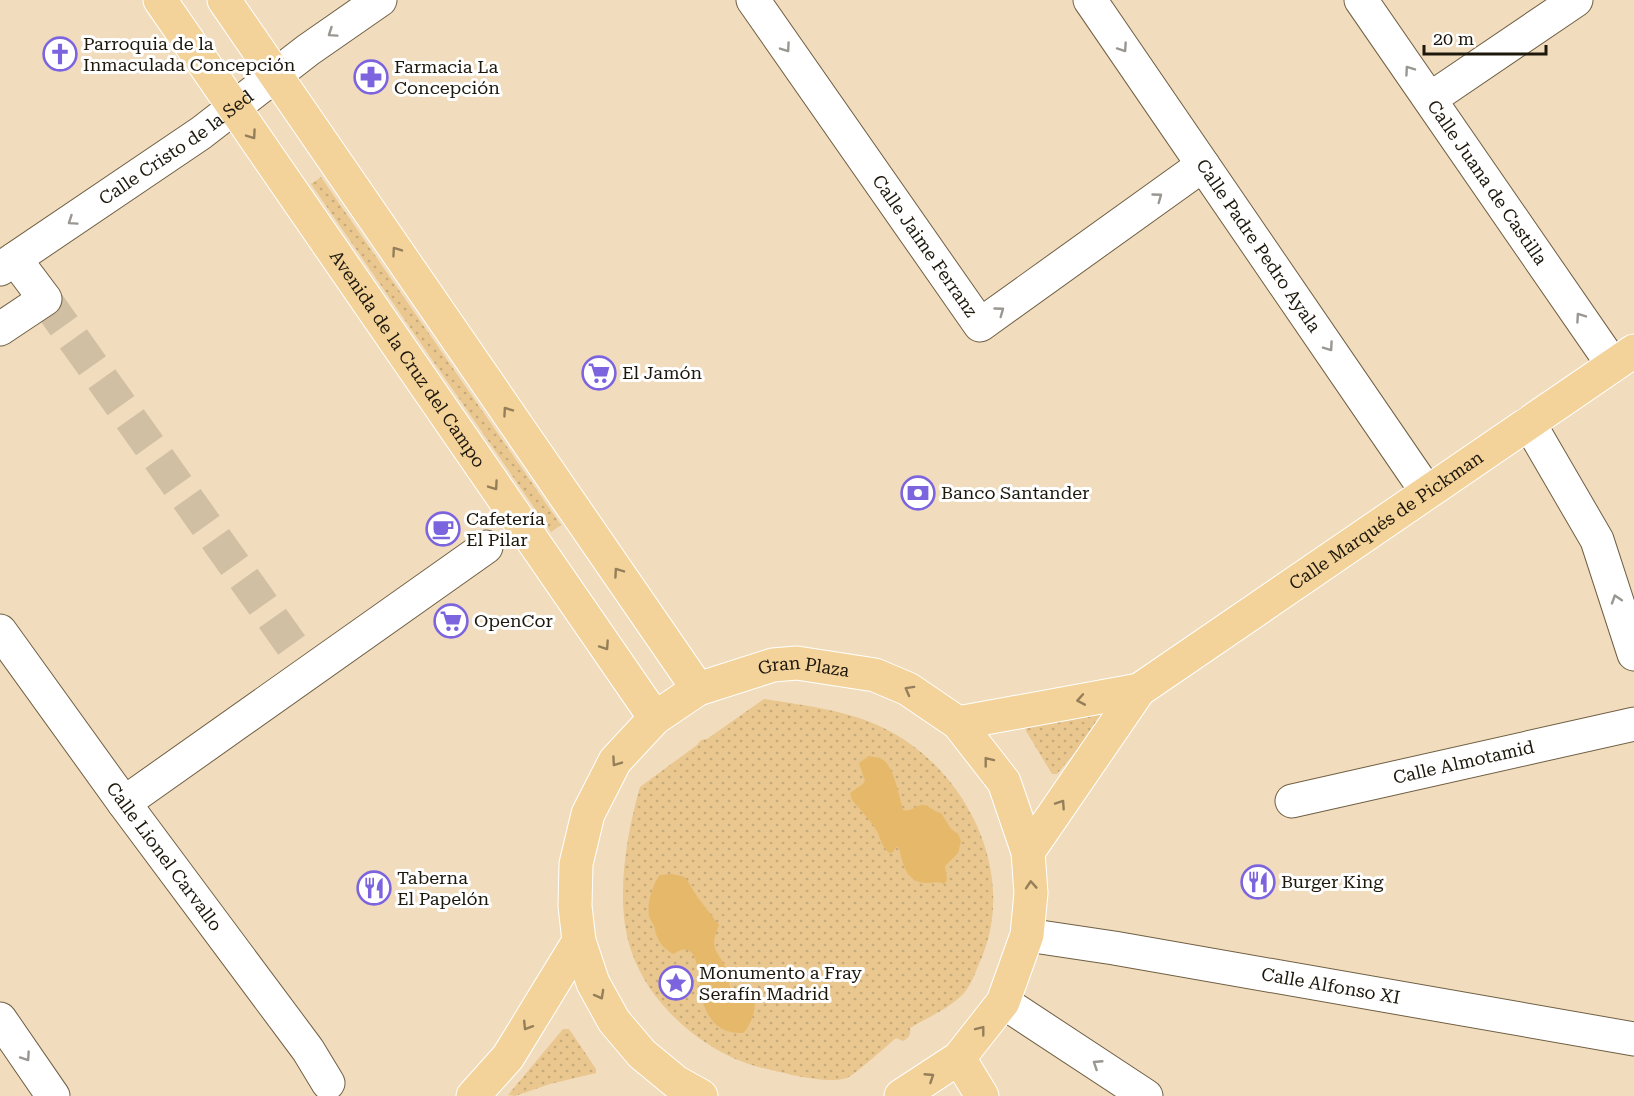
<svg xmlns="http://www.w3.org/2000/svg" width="1634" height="1096" viewBox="0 0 1634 1096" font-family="'Roboto Serif',serif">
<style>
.grass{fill:url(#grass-dots)}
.water{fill:#e5b86a}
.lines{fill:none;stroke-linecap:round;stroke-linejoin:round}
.minor-tunnel{stroke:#d1bfa3;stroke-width:33;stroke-dasharray:33 16;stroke-linecap:butt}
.minor-casing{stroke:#705f43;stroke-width:35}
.major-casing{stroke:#fff;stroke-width:35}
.minor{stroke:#fff;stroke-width:33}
.major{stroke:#f4d39a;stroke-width:33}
.oneway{stroke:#9a9792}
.oneway2{stroke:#947f5a}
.labels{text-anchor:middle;stroke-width:6;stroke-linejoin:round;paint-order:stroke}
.poi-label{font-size:18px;fill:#1e180c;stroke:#fff;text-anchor:start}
.street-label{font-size:18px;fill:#1e180c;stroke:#fff}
</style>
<defs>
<pattern id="grass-dots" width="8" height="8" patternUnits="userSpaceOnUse" patternTransform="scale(1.5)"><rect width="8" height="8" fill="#e9c78f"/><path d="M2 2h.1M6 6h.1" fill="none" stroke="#c7aa7a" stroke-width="1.8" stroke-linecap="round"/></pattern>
</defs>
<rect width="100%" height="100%" fill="#f1ddbe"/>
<g class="grass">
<polygon points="321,177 561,525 551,532 311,184"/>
<path d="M 764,699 C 808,706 856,711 895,734 C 969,777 1016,874 982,957 C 977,968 972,984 964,993 C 950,1008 927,1018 910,1028 C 911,1035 909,1038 903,1041 L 896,1038 C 888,1045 853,1076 847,1078 C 830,1083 809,1078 792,1075 C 776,1071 759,1068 743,1062 C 696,1044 649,1002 632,953 C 614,904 626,836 640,787 L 697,745 L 701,740 L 707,739 Z"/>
<polygon points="1114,711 1082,744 1057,774 1052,774 1026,731 1025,727"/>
<polygon points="563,1029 569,1029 596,1069 596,1073 550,1084 515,1096 508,1095"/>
</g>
<g class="water">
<path d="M 869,756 C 873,757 879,757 883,760 C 893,765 900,799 903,810 C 911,812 915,806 922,805 C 929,805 934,812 941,813 L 951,829 L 958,834 L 961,841 L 958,853 L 945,866 L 947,880 L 944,884 C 938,881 935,883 929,883 C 907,884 903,865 899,848 L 896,847 L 893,852 L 889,853 L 883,846 L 877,831 L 870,821 L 852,800 L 850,793 L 863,784 L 865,781 L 859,763 Z"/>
<path d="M 672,874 L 685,877 L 698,898 L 719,925 C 708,951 718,949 727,971 C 729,977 728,984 731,990 C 738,991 749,991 753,998 C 758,1007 750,1027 743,1033 C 681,1035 713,942 681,950 C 678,951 676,953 673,954 C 662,947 657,941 655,929 C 654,924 650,920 649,916 C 647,903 652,885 660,875 Z"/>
</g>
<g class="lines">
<polyline class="minor-tunnel" points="45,299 310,671"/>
<defs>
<g id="minor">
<path id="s1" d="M 753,0 L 980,325 L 1203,165"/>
<path id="s2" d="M 1090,0 L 1427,492"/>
<path id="s3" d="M 1361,0 L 1613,365"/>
<polyline points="1430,99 1576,0"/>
<path id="s4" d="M 0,269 L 201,133 L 308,50 L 380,0"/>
<polyline points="0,329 45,299 15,259"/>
<polyline points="1529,423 1597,540 1634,654"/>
<path id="s5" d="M 0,631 L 124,803 L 308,1050 L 328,1083"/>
<path id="s6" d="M 1292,801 L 1634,724"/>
<polyline points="124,803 486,547"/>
<path id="s7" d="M 1027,935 L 1114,948 L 1634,1039"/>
<polyline points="1003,1002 1146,1096"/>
<polyline points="0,1019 53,1096"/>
</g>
<g id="major">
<path id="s8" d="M 160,0 L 655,718"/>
<polyline points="224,0 698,689"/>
<polyline points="958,723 1139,690"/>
<path id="s9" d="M 1028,852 L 1139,690 L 1634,351"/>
<polyline points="959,1058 982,1096"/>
<polyline points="473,1096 508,1057 579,941"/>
<path id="s10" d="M 701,1096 L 676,1082 L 642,1054 L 614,1021 L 593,983 L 579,941 L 575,906 L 576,864 L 588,814 L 615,761 L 655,718 L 698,689 L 773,665 L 797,663 L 875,675 L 908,689 L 958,723 L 1004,782 L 1028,852 L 1031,893 L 1027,935 L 1003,1002 L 959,1058 L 901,1096"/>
</g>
</defs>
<use href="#minor" class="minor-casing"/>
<use href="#major" class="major-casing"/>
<use href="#minor" class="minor"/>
<use href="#major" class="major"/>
</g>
<defs><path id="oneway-chevron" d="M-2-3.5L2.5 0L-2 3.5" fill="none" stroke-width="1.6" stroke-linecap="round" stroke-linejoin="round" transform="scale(1.5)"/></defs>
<g class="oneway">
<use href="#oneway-chevron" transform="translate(332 33) rotate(146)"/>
<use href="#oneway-chevron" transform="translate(786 48) rotate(55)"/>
<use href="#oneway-chevron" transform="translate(1123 48) rotate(56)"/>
<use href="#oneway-chevron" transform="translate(1409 70) rotate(-125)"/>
<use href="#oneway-chevron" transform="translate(1158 197) rotate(-36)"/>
<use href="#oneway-chevron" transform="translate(72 221) rotate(146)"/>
<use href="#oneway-chevron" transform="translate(1000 311) rotate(-36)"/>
<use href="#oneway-chevron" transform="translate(1580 317) rotate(-125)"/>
<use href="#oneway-chevron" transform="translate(1329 347) rotate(55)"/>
<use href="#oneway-chevron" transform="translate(1616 599) rotate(-108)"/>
<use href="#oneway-chevron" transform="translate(26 1057) rotate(56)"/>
<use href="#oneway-chevron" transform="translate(1097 1064) rotate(-147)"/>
</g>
<g class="oneway2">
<use href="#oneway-chevron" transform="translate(252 135) rotate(55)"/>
<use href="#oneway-chevron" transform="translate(396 251) rotate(-125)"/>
<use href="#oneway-chevron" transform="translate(507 411) rotate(-125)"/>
<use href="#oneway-chevron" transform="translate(494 486) rotate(55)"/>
<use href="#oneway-chevron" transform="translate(618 572) rotate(-125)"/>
<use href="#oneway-chevron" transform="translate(605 646) rotate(56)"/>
<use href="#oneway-chevron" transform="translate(909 690) rotate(-151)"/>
<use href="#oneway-chevron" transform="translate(1081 700) rotate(170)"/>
<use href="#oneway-chevron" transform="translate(988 761) rotate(-128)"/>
<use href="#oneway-chevron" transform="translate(616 762) rotate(125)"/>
<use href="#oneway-chevron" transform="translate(1061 804) rotate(-56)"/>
<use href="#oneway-chevron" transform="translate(1031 885) rotate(-94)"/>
<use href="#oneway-chevron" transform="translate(600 995) rotate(61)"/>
<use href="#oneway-chevron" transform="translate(527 1026) rotate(122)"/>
<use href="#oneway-chevron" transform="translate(981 1030) rotate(-52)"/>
<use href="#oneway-chevron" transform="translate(930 1077) rotate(-33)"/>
</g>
<defs>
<symbol id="church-ring" viewBox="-11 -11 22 22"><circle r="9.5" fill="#fff" stroke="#7d64df" stroke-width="1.5"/><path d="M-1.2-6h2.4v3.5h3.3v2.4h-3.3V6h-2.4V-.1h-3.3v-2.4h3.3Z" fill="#7d64df"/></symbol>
<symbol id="pharmacy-ring" viewBox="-11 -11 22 22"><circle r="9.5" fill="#fff" stroke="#7d64df" stroke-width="1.5"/><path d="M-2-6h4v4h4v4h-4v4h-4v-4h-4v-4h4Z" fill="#7d64df"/></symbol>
<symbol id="supermarket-ring" viewBox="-11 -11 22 22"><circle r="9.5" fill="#fff" stroke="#7d64df" stroke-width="1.5"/><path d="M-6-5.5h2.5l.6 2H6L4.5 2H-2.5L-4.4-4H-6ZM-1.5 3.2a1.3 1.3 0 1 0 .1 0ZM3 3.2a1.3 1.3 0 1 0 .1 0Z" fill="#7d64df"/></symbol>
<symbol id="bank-ring" viewBox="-11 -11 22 22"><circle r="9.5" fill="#fff" stroke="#7d64df" stroke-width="1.5"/><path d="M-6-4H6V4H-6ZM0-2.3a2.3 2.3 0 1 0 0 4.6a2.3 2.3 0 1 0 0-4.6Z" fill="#7d64df"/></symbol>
<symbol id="cafe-ring" viewBox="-11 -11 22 22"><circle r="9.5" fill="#fff" stroke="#7d64df" stroke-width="1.5"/><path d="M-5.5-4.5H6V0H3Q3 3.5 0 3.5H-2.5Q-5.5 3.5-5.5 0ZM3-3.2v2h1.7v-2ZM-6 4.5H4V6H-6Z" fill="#7d64df"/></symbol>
<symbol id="restaurant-ring" viewBox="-11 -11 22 22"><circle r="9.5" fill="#fff" stroke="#7d64df" stroke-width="1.5"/><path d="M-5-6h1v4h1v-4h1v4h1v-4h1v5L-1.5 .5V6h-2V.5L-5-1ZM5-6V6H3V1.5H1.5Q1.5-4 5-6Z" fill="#7d64df"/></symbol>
<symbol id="sight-ring" viewBox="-11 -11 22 22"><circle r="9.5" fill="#fff" stroke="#7d64df" stroke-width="1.5"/><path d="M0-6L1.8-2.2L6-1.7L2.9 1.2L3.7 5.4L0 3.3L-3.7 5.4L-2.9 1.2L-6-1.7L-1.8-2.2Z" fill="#7d64df"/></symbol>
</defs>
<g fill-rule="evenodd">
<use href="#church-ring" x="41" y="35" width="38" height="38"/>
<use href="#pharmacy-ring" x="352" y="58" width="38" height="38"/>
<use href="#supermarket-ring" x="580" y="354" width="38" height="38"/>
<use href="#bank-ring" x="899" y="474" width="38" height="38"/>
<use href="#cafe-ring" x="424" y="510" width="38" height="38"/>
<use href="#supermarket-ring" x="432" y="602" width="38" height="38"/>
<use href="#restaurant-ring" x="1239" y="863" width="38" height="38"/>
<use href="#restaurant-ring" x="355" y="869" width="38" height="38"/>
<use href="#sight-ring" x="657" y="964" width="38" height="38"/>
</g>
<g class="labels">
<g class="poi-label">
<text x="83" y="50">Parroquia de la<tspan x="83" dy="21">Inmaculada Concepción</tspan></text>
<text x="394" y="73">Farmacia La<tspan x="394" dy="21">Concepción</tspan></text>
<text x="622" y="379">El Jamón</text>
<text x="941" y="499">Banco Santander</text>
<text x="466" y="525">Cafetería<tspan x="466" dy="21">El Pilar</tspan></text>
<text x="474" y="627">OpenCor</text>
<text x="397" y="884">Taberna<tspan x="397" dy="21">El Papelón</tspan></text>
<text x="1281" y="888">Burger King</text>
<text x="699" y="979">Monumento a Fray<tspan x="699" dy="21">Serafín Madrid</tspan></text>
</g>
<g class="street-label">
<text dy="6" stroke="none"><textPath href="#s4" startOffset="214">Calle Cristo de la Sed</textPath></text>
<text dy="6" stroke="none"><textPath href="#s3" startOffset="222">Calle Juana de Castilla</textPath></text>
<text dy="6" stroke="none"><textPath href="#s1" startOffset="300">Calle Jaime Ferranz</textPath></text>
<text dy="6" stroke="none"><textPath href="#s2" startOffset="298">Calle Padre Pedro Ayala</textPath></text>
<text dy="6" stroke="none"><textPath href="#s8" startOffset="436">Avenida de la Cruz del Campo</textPath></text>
<text dy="6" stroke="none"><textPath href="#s9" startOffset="496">Calle Marqués de Pickman</textPath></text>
<text dy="6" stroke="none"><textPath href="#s10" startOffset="612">Gran Plaza</textPath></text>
<text dy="6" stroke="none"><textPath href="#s6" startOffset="176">Calle Almotamid</textPath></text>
<text dy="6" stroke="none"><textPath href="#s5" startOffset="279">Calle Lionel Carvallo</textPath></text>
<text dy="6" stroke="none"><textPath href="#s7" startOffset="308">Calle Alfonso XI</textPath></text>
</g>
</g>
<path d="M1424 45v9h122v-9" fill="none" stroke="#1e180c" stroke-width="3"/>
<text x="1433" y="45" font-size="18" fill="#1e180c" stroke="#ffffff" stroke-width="4.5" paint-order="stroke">20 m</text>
</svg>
